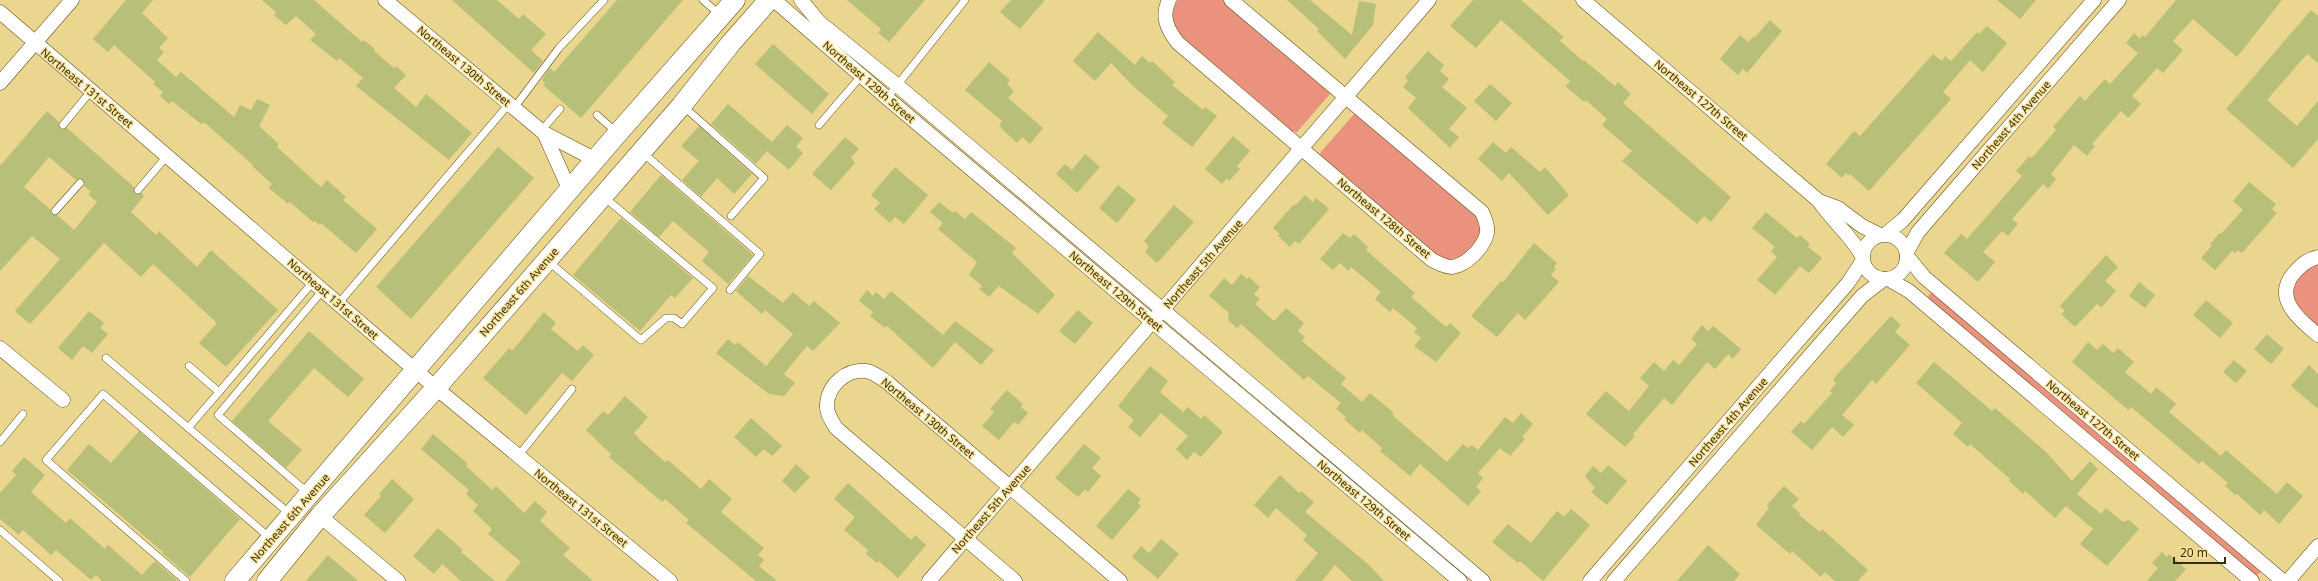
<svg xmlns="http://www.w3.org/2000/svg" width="2318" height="581" viewBox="0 0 2318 581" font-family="'Noto Sans',sans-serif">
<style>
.green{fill:#eb927e}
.building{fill:#b8bf79;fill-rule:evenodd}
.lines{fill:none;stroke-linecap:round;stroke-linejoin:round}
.lane-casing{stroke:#5d4e17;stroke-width:8}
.street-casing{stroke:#5d4e17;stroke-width:15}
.secondary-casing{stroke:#5d4e17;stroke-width:21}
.lane{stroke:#fff;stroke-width:7}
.street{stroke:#fff;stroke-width:14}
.secondary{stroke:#fff;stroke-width:20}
.labels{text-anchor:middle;stroke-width:3;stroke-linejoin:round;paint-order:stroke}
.street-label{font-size:11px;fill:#352d0f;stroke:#f9e39c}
</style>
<rect width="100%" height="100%" fill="#ebd68f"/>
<g class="green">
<path d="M 1178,0 L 1225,0 L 1326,88 L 1330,94 L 1297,132 L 1291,131 L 1182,40 C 1174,25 1168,16 1178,0 Z"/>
<polygon points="1355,113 1475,211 1482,225 1480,239 1466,255 1451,261 1436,256 1322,158 1320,153"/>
<polygon points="2318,264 2318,328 2294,301 2293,286 2304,272"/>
<polygon points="1932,291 2261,570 2260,573 2255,576 1927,298"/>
</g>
<g class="building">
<polygon points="126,0 153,0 142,13 168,38 159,48 164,52 157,60 176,77 181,72 234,117 240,105 251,110 257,99 270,105 259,126 279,144 277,147 321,187 327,180 346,197 343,200 377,229 356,253 322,224 319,225 315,221 313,222 290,202 288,204 269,188 272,184 252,166 253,165 205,123 201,124 172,101 169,104 160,96 163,92 153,84 155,82 114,45 108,52 93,39"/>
<polygon points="262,0 314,0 362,42 363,40 369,44 375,49 374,51 394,68 396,66 406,75 394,88 416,107 426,94 472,133 449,160 356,86 363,78 339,58 337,61 310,40 316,34 296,16 286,25 274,15 276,12"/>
<polygon points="452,0 497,0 519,19 523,14 546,34 531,50 543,61 534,73"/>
<polygon points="617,0 683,0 581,118 543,85 545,83 542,80 550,68 554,72"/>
<polygon points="847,0 925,0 889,42 878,33 881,29"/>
<polygon points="1011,0 1045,0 1020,29 1000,12"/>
<polygon points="1287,0 1310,0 1352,35 1359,1 1376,4 1373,25 1345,59 1317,31 1319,29"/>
<polygon points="1473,0 1521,0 1564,37 1560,41 1583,61 1584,60 1615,86 1618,82 1631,94 1623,103 1731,197 1711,222 1704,216 1697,224 1622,161 1632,151 1602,125 1607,119 1586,100 1584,102 1565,86 1570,81 1501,20 1476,48 1450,26"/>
<polygon points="1997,0 2036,0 2020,19"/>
<polygon points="2176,0 2282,0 2237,57 2193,19 2173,41 2183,50 2163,73 2157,68 2132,96 2141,104 2128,118 2121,111 2092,144 2095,146 2087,156 2074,145 2051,174 2056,179 2048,189 2043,184 2012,219 2018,224 2008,236 2002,231 1983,252 1995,262 1978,282 1944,253 1961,234 1967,239 2022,176 2016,171 2029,156 2032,158 2056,130 2053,127 2080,96 2085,101 2105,79 2110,84 2138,53 2126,43 2134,33 2140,39 2142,35 2145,37"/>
<polygon points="2311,10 2318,16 2318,63 2307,54 2267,100 2297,126 2318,101 2318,139 2293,168 2226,109"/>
<polygon points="1770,20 1782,31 1747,73 1743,69 1738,75 1720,59 1740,35 1748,42 1754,36 1755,37"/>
<polygon points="1987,26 2007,43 1983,72 1970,60 1943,92 1951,99 1869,191 1850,174 1848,176 1846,173 1842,178 1826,164 1854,131 1860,136 1933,54 1942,61 1945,56 1951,61 1977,32 1979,34"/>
<polygon points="1098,32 1135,65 1142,56 1150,63 1152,61 1175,82 1172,85 1203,110 1205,107 1217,116 1192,147 1162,123 1168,116 1132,85 1111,63 1095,81 1073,61"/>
<polygon points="773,44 829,94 812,114 755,64"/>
<polygon points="1428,51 1444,65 1440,71 1449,79 1442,87 1467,108 1449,129 1459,137 1450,148 1408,108 1416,98 1403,87 1408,81 1405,77"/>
<polygon points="989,62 1010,80 1007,84 1014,91 1008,98 1043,128 1030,144 1022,137 1017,143 1005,132 999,125 1002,121 965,90"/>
<polygon points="1490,84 1512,103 1496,121 1474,101"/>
<polygon points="728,104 772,142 787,125 803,138 796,147 803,153 789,170 767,151 756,164 711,124"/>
<path d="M 47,111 L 59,122 L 60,129 L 67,128 L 134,187 L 135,194 L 142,193 L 144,196 L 131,212 L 156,235 L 159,231 L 197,267 L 211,250 L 278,310 L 226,367 L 199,343 L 217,323 L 153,264 L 141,277 L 104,243 L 30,324 L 15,311 L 60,259 L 32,236 L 0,271 L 0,166 ZM 49,157 L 76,180 L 84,180 L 84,186 L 91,192 L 88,194 L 97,202 L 74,230 L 57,215 L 52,215 L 50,209 L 24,187 Z"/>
<polygon points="699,126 752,174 734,194 717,178 701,197 682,180 699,161 681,146"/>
<polygon points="1233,136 1250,151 1237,166 1240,169 1229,181 1227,178 1222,184 1205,169"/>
<polygon points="845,137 859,149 851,157 855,163 831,190 812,174"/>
<polygon points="1493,142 1506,153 1511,147 1540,172 1545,167 1569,195 1548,215 1509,173 1502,181 1478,159"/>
<polygon points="498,147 534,178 411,319 376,287"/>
<polygon points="1085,154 1100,167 1077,193 1056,174 1065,164 1072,170"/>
<polygon points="895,167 928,195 904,224 895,217 890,223 874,209 880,203 871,195"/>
<polygon points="661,175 753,255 728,284 702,261 709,252 673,221 659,237 630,212"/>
<polygon points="2249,182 2276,204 2272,209 2277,213 2242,253 2238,250 2235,253 2232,251 2215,270 2201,258 2212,245 2210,244 2220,233 2221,234 2243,210 2233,201"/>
<polygon points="1118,185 1136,200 1117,223 1099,208"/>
<polygon points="1305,195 1313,202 1316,198 1329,209 1299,244 1295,241 1290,247 1278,236 1280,234 1273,228 1294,204 1296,205"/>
<polygon points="939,202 953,213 955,211 965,219 971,212 1016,248 1012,253 1055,295 1038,314 999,286 989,297 979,289 982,286 969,275 977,262 938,229 943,223 930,212"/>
<polygon points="1174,205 1194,222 1157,263 1145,252 1149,246 1144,241"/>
<polygon points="1766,212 1797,238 1800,235 1810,244 1808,247 1822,258 1809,273 1800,266 1775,295 1757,280 1777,257 1771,251 1775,247 1752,228"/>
<polygon points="621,218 693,278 675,298 671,295 640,331 573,275"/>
<polygon points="1343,233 1350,238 1354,234 1368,247 1366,250 1415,293 1411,297 1446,327 1450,323 1461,333 1436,362 1414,346 1421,338 1414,332 1417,328 1393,308 1390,312 1375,299 1381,292 1351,267 1348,271 1340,263 1333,270 1320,259"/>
<polygon points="1534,243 1557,263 1554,267 1556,269 1551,275 1559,282 1525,320 1518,313 1497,337 1471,316 1501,281 1503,282"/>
<polygon points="2106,255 2118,267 2105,281 2116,291 2101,308 2097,304 2075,327 2061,314 2065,311 2060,306"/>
<polygon points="1241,274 1247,279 1249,277 1260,287 1254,294 1260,299 1255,304 1274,321 1286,308 1304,323 1298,331 1305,337 1302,341 1346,378 1341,384 1362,402 1370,393 1394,413 1392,415 1447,462 1463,444 1468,448 1472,445 1478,450 1505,417 1513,423 1521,413 1533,424 1522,437 1525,439 1510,456 1500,448 1478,473 1483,478 1476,487 1481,491 1468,506 1420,464 1410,476 1380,451 1382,448 1362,430 1360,433 1344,419 1346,417 1336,409 1341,403 1308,376 1304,380 1241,324 1237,328 1228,320 1229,313 1209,296 1224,278 1232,285"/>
<polygon points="748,276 783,303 793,292 809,306 814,301 840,323 813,351 807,346 784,374 795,383 784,396 769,394 716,353 728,339 735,345 738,342 766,366 793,334 765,310 762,314 736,291"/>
<polygon points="2139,282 2155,295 2145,308 2129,296"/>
<polygon points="867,290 873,296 876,292 884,299 891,291 943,335 955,321 994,350 981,365 955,342 933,368 887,326 885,328 870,316 873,312 859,301"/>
<polygon points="2206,300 2233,323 2220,338 2193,315"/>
<polygon points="1078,310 1093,323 1075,344 1059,331"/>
<polygon points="89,311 104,323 100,328 108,334 92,353 83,346 72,360 58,348"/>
<polygon points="544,312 556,323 551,329 578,351 583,345 594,355 572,381 562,373 526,415 483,378 509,348 512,351"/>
<polygon points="1891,316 1901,325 1895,332 1910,345 1876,384 1872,380 1842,415 1854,425 1843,437 1832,427 1812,450 1791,432 1801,421 1804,424 1832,393 1830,391 1836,383 1833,379"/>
<polygon points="1702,325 1708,331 1713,326 1741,349 1733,359 1728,354 1715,369 1707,362 1672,405 1664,398 1633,434 1635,436 1625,447 1586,414 1606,391 1629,411 1649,386 1640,378 1654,362 1664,371 1673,360 1679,365 1697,344 1691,339"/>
<polygon points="309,331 364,379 348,397 314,368 268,421 302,450 286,468 232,421"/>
<polygon points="2267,334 2284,349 2271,364 2254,349"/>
<polygon points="2088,342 2097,350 2103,344 2113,353 2118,348 2134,362 2125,372 2151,394 2156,387 2176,404 2169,412 2221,456 2226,450 2277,494 2287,482 2303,496 2279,524 2264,510 2260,515 2237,494 2235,495 2225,486 2228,483 2202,461 2199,464 2131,407 2128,410 2072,362"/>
<polygon points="2234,360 2247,371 2236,383 2223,372"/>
<polygon points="1934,362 1992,411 1995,408 2015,425 2047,453 2072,481 2090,461 2098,469 2077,494 2101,514 2106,508 2123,522 2129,520 2139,529 2107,566 2080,544 2093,529 2066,506 2055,518 2025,491 2023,494 2009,481 2010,479 1970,444 1968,447 1953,434 1962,423 1916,383"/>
<polygon points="2309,365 2318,374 2318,409 2291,386"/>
<polygon points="1150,366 1168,381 1160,392 1183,412 1188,407 1201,419 1204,415 1223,432 1201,457 1194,452 1187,460 1176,449 1188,436 1161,413 1140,437 1128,427 1134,420 1118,406"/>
<polygon points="1007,390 1023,404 1021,407 1028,413 1018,425 1014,422 999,440 982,426 994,412 990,409"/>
<polygon points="625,396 648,417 634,433 639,439 665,462 668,460 701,489 709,479 732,499 721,512 764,548 758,555 764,560 759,566 777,581 756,581 686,523 689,520 665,499 662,502 609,457 611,454 586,430 603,411 608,415"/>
<polygon points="751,418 782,446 772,456 764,449 756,457 734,437"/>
<polygon points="139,431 240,519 190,577 162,553 163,552 67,470 89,444 111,463"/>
<polygon points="433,434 468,464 466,466 492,490 496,486 524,513 535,501 547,512 540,521 570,548 563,555 593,581 505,581 521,562 488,534 492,529 473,511 478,505 466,494 469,490 421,449"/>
<polygon points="1084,444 1101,458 1092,468 1101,476 1088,492 1085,489 1078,497 1055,478"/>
<polygon points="24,457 45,475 31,492 66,523 70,518 105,549 108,545 142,575 155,561 178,581 102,581 96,575 91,580 56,550 51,555 23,530 19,535 0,519 0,493 16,475 12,471"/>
<polygon points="796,464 810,477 795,493 782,481"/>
<polygon points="1608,465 1627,481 1607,505 1591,492 1595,488 1585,476 1593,466 1601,473"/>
<polygon points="1280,475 1299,493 1301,491 1314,502 1305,512 1368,564 1384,581 1352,581 1335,565 1322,581 1295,581 1318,553 1303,540 1307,535 1276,508 1268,518 1254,505"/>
<polygon points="392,479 414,499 385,533 364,515 381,496 379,494"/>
<polygon points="848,483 911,540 915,535 926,545 898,578 879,561 877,563 866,554 868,550 844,530 855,517 834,499"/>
<polygon points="1784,486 1799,499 1792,506 1800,513 1799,515 1820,532 1822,529 1868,570 1858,581 1835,581 1825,572 1821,577 1792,551 1790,554 1756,525 1769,508 1767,505"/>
<polygon points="1128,489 1141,499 1138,503 1141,506 1112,540 1096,526"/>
<polygon points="1571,509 1590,525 1543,581 1520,561 1518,563 1492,542 1508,524 1531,543 1557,511 1564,517"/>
<polygon points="438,528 463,550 461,552 495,581 461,581 442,564 434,574 413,556"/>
<polygon points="1161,539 1179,554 1158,579 1132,557 1141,546 1149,553"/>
<polygon points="1708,545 1740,574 1734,581 1677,581"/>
<polygon points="2162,552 2167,557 2169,554 2186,569 2175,581 2147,581 2158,568 2152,563"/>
<polygon points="328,555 358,581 306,581"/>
</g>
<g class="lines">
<defs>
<g id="lane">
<polyline points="703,0 720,15"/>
<polyline points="887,98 965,0"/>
<polyline points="682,105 764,178 731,216"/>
<polyline points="514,108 559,48 604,0"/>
<polyline points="597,115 616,132"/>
<polyline points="63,125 91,91"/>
<polyline points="819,125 861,76"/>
<polyline points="541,131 560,109"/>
<polyline points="643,153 760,254 730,290"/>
<polyline points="138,190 167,156"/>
<polyline points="55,211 80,183"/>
<polyline points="548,261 641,340 666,318 674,318 682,324 713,288 604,197"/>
<polyline points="338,304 509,104"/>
<polyline points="106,358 290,514"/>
<polyline points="189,366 219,392 313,282"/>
<polyline points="188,428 219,392"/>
<polyline points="0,442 23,414"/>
<polyline points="518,456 572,389"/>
<polyline points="308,493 218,415 323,290"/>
<polyline points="0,530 59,581"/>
<polyline points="186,581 46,460 103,394 270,538"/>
</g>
<g id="street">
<polyline points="385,0 544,133 596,160"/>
<polyline points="774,0 887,98 1460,581"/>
<polyline points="801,0 819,22 898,86 1483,581"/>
<path d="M 1169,0 C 1161,16 1167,29 1178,43 L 1432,260 C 1438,263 1445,267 1452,267 C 1467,265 1484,247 1487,233 C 1488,226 1485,219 1482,212 L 1231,0"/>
<path d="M 1583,0 L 1819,201 C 1832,221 1851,235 1862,256"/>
<polyline points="0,12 436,388 670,581"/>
<polyline points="0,83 72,0"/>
<polyline points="544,133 570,191"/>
<polyline points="1819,201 1838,208 1862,226 1880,235"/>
<polyline points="1886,234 1903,220 2094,0"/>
<circle cx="1885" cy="257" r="22"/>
<polyline points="1907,252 1918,232 2119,0"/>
<polyline points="1907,256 1924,277 2283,581"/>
<path d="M 2318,257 C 2308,259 2302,264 2295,272 C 2272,297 2298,319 2318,335"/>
<polyline points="1888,279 1909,291 2252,581"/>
<polyline points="0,348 63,400"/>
<polyline points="320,516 398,581"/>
<polyline points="929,581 1429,0"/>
<path d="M 1015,581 L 836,428 C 832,421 826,413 827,405 C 828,385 846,369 866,371 C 874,372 881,378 888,383 L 1120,581"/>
<polyline points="1590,581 1848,283 1863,260"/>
<polyline points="1614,581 1862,296 1884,279"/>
<polyline points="2288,581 2318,546"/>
</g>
<g id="secondary">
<polyline points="235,581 618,133 735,0"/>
<polyline points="267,581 320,516 436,388 682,105 731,43 769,0"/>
</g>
</defs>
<use href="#lane" class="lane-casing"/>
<use href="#street" class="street-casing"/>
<use href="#secondary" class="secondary-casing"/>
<use href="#lane" class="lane"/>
<use href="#street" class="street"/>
<use href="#secondary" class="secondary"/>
</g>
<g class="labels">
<g class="street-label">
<text transform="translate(464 66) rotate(40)" y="4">Northeast 130th Street</text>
<text transform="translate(869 82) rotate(41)" y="4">Northeast 129th Street</text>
<text transform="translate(87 88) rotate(40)" y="4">Northeast 131st Street</text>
<text transform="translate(1701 100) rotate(40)" y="4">Northeast 127th Street</text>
<text transform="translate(2011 125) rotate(-49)" y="4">Northeast 4th Avenue</text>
<text transform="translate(1384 218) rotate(40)" y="4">Northeast 128th Street</text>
<text transform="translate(1203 264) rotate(-49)" y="4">Northeast 5th Avenue</text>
<text transform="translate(1116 291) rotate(40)" y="4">Northeast 129th Street</text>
<text transform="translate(519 292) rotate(-49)" y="4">Northeast 6th Avenue</text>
<text transform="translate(333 299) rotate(41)" y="4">Northeast 131st Street</text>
<text transform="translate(928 418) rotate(40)" y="4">Northeast 130th Street</text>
<text transform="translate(2093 420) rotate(40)" y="4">Northeast 127th Street</text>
<text transform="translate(1728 422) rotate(-49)" y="4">Northeast 4th Avenue</text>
<text transform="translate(1364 500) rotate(40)" y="4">Northeast 129th Street</text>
<text transform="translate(581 508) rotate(39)" y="4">Northeast 131st Street</text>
<text transform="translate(991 509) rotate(-49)" y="4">Northeast 5th Avenue</text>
<text transform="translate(290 518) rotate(-49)" y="4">Northeast 6th Avenue</text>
</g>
</g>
<path d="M2174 557v6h51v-6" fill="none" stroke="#352d0f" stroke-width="2"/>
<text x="2180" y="557" font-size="12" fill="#352d0f" stroke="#f9e39c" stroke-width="3" paint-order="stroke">20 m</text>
</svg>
